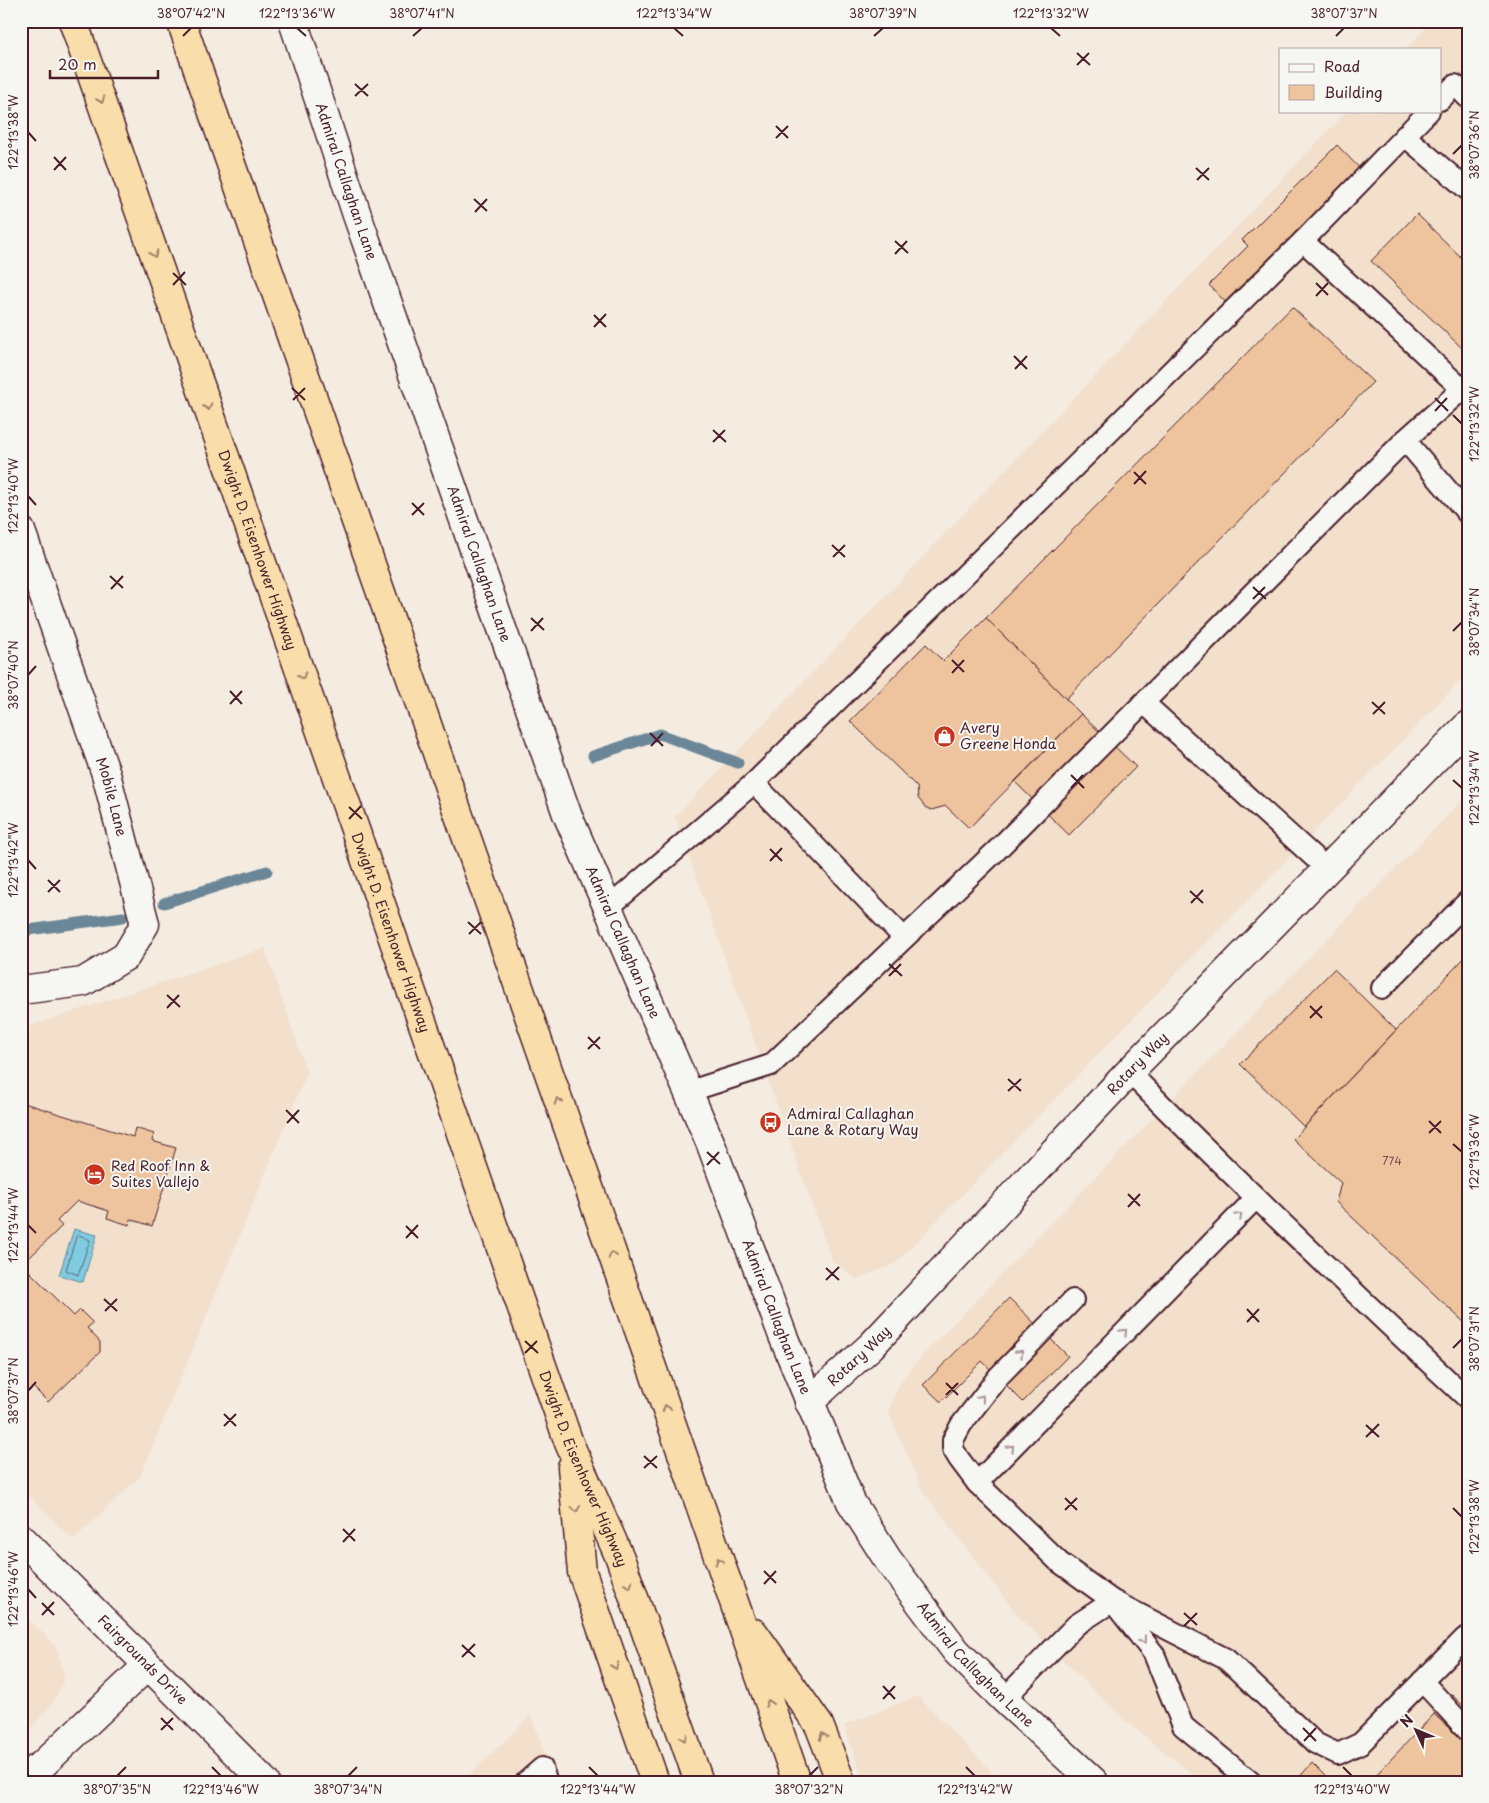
<svg xmlns="http://www.w3.org/2000/svg" width="1489" height="1803" viewBox="0 0 1489 1803" font-family="'Playpen Sans',sans-serif">
<style>
.built{fill:#f2e0cd}
.water{fill:#7fcbdf;stroke:#6a8697}
.lines{fill:none;stroke-linecap:round;stroke-linejoin:round}
.shore{stroke:#5f6473;stroke-width:1}
.stream{stroke:#6a8697;stroke-width:11}
.building{fill:#eec49e;stroke:#4a1f2b}
.service-casing{stroke:#4a1f2b;stroke-width:24}
.minor-casing{stroke:#4a1f2b;stroke-width:31}
.secondary-casing{stroke:#4a1f2b;stroke-width:31}
.motorway-casing{stroke:#4a1f2b;stroke-width:31}
.service{stroke:#f6f6f2;stroke-width:20}
.minor{stroke:#f6f6f2;stroke-width:28}
.secondary{stroke:#f6f6f2;stroke-width:28}
.motorway{stroke:#f9deab;stroke-width:28}
.oneway{stroke:#a27e6b}
.oneway2{stroke:#a99598}
.ticks{fill:none;stroke:#4a1f2b;stroke-width:2}
.labels{text-anchor:middle;stroke-width:4;stroke-linejoin:round;paint-order:stroke}
.number-label{font-size:11px;fill:#734848}
.street-label{font-size:14px;fill:#4a1f2b;stroke:#f6f6f2}
.poi-label{font-size:14px;fill:#4a1f2b;stroke:#f6f6f2;text-anchor:start}
.neatline{fill:none;stroke:#4a1f2b;stroke-width:2}
.ticks-label{font-size:12px;text-anchor:middle;fill:#4a1f2b}
</style>
<rect width="100%" height="100%" fill="#f4ece1"/>
<filter id="ink" filterUnits="userSpaceOnUse"><feTurbulence type="fractalNoise" baseFrequency=".02" numOctaves="2"/><feDisplacementMap in="SourceGraphic" scale="10" xChannelSelector="R" yChannelSelector="G"/><feConvolveMatrix kernelMatrix="1 2 1 2 8 2 1 2 1" color-interpolation-filters="sRGB"/></filter>
<g filter="url(#ink)">
<g class="built">
<polygon points="1432,21 1468,21 1468,673 895,1264 856,1279 832,1261 675,817 1347,111 1440,111 1440,49 1406,49"/>
<polygon points="1468,794 1468,1782 1202,1782 1124,1720 1018,1616 923,1491 888,1412 898,1386 913,1365"/>
<polygon points="265,948 307,1073 140,1477 73,1540 21,1488 21,1029"/>
<polygon points="21,1612 56,1646 65,1678 52,1704 21,1740"/>
<polygon points="918,1696 1002,1782 864,1782 844,1725"/>
<polygon points="531,1715 555,1782 462,1782"/>
</g>
<polygon class="water" points="74,1229 97,1235 83,1282 59,1275"/>
<g class="lines">
<polygon class="shore" points="79,1235 90,1240 78,1275 66,1270 76,1237"/>
<g class="stream">
<polyline points="593,756 660,734 738,763"/>
<polyline points="164,903 267,871"/>
<polyline points="21,931 123,917"/>
</g>
</g>
<g class="building">
<polygon points="1337,145 1366,175 1232,309 1209,285 1248,246 1242,240"/>
<polygon points="1417,214 1468,264 1468,346 1464,350 1371,261"/>
<polygon points="1292,307 1373,382 1066,699 986,618"/>
<polygon points="986,618 1081,714 969,828 946,806 931,810 925,807 918,798 917,787 850,721 926,644 943,661"/>
<polygon points="1081,714 1136,767 1069,835 1015,782"/>
<polygon points="1468,954 1468,1326 1336,1202 1341,1183 1293,1139"/>
<polygon points="1334,969 1396,1030 1304,1127 1240,1064"/>
<polygon points="24,1103 133,1137 135,1128 154,1134 152,1141 176,1148 152,1226 130,1219 129,1225 107,1218 109,1211 77,1201 57,1221 62,1226 28,1259 25,1256 21,1259 21,1112"/>
<polygon points="21,1263 74,1316 80,1310 93,1323 87,1328 100,1342 100,1352 48,1402 33,1387 29,1391 21,1384"/>
<polygon points="1009,1298 1068,1356 1023,1402 982,1361 941,1402 923,1385"/>
<polygon points="1452,1695 1468,1710 1468,1746 1434,1714"/>
<polygon points="1434,1714 1468,1746 1468,1782 1367,1782 1371,1777 1373,1778"/>
<polygon points="1312,1763 1331,1782 1295,1782"/>
</g>
<g class="lines">
<defs>
<g id="service">
<polyline points="1440,100 1455,85 1468,98"/>
<polyline points="1405,136 1468,190"/>
<polyline points="1303,241 1462,389"/>
<polyline points="1405,440 1468,514"/>
<polyline points="1144,703 1327,869"/>
<polyline points="754,783 1303,241 1429,111"/>
<polyline points="608,908 754,783 904,938"/>
<polyline points="1382,988 1468,901"/>
<path d="M 1129,1072 C 1240,1184 1353,1292 1468,1399"/>
<polyline points="687,1092 771,1065 996,851 1405,440 1468,384"/>
<polyline points="1073,1300 998,1377 961,1425 953,1440 953,1449 959,1459 977,1483 1059,1562 1113,1601 1226,1659 1315,1743 1338,1754 1361,1743 1465,1638 1468,1640"/>
<polyline points="977,1483 1255,1199"/>
<polyline points="1117,1607 1154,1654 1183,1726 1251,1782"/>
<polyline points="1422,1681 1468,1731"/>
<polyline points="1004,1699 1076,1625 1113,1601"/>
<polyline points="526,1782 542,1768 547,1782"/>
</g>
<g id="minor">
<path id="s1" d="M 21,531 L 106,774 L 145,924 L 126,956 L 83,982 L 21,990"/>
<path id="s2" d="M 809,1402 L 871,1346 L 1129,1072 L 1468,725"/>
<polyline points="21,1779 42,1765 147,1666"/>
</g>
<g id="secondary">
<path id="s3" d="M 293,21 L 357,215 L 567,814 L 710,1142 L 783,1336 L 851,1502 L 888,1560 L 956,1651 L 1004,1699 L 1094,1782"/>
<path id="s4" d="M 21,1538 L 265,1782"/>
</g>
<g id="motorway">
<path id="s5" d="M 73,21 L 569,1443 L 620,1558 L 699,1782"/>
<polyline points="181,21 797,1782"/>
<polyline points="572,1467 582,1572 655,1782"/>
<polyline points="754,1633 819,1725 841,1782"/>
</g>
</defs>
<use href="#service" class="service-casing"/>
<use href="#minor" class="minor-casing"/>
<use href="#secondary" class="secondary-casing"/>
<use href="#motorway" class="motorway-casing"/>
<use href="#service" class="service"/>
<use href="#minor" class="minor"/>
<use href="#secondary" class="secondary"/>
<use href="#motorway" class="motorway"/>
</g>
<defs><path id="oneway-chevron" d="M-2-3.5L2.5 0L-2 3.5" fill="none" stroke-width="1.6" stroke-linecap="round" stroke-linejoin="round" transform="scale(1.25)"/></defs>
<g class="oneway">
<use href="#oneway-chevron" transform="translate(101 100) rotate(71)"/>
<use href="#oneway-chevron" transform="translate(154 254) rotate(71)"/>
<use href="#oneway-chevron" transform="translate(208 407) rotate(71)"/>
<use href="#oneway-chevron" transform="translate(302 676) rotate(71)"/>
<use href="#oneway-chevron" transform="translate(558 1101) rotate(-109)"/>
<use href="#oneway-chevron" transform="translate(612 1255) rotate(-109)"/>
<use href="#oneway-chevron" transform="translate(666 1408) rotate(-109)"/>
<use href="#oneway-chevron" transform="translate(576 1509) rotate(84)"/>
<use href="#oneway-chevron" transform="translate(719 1561) rotate(-109)"/>
<use href="#oneway-chevron" transform="translate(629 1585) rotate(70)"/>
<use href="#oneway-chevron" transform="translate(615 1666) rotate(71)"/>
<use href="#oneway-chevron" transform="translate(769 1703) rotate(-109)"/>
<use href="#oneway-chevron" transform="translate(823 1736) rotate(-111)"/>
<use href="#oneway-chevron" transform="translate(684 1738) rotate(70)"/>
</g>
<g class="oneway2">
<use href="#oneway-chevron" transform="translate(1239 1216) rotate(-45)"/>
<use href="#oneway-chevron" transform="translate(1124 1332) rotate(-45)"/>
<use href="#oneway-chevron" transform="translate(1020 1353) rotate(-47)"/>
<use href="#oneway-chevron" transform="translate(981 1398) rotate(-52)"/>
<use href="#oneway-chevron" transform="translate(1011 1448) rotate(-46)"/>
<use href="#oneway-chevron" transform="translate(1143 1640) rotate(52)"/>
</g>
</g>
<path class="ticks" d="M 297,28 L 306,36M 674,28 L 683,36M 1051,28 L 1060,36M 183,36 L 191,28M 413,36 L 422,28M 874,36 L 883,28M 1336,36 L 1344,28M 1077,53 L 1090,65M 1077,65 L 1089,53M 355,84 L 368,96M 355,96 L 368,84M 776,126 L 788,138M 28,132 L 36,141M 776,138 L 788,126M 1453,154 L 1462,145M 54,157 L 66,170M 1196,168 L 1209,180M 54,170 L 66,157M 1197,180 L 1209,168M 474,199 L 487,211M 475,212 L 487,199M 895,241 L 908,253M 895,254 L 907,241M 173,273 L 186,285M 1316,283 L 1328,295M 173,285 L 185,272M 1316,296 L 1328,283M 594,315 L 606,327M 594,327 L 606,314M 1014,356 L 1027,369M 1015,369 L 1027,356M 292,388 L 305,400M 1435,398 L 1448,411M 293,400 L 305,388M 1435,411 L 1447,398M 1453,415 L 1462,424M 713,430 L 726,442M 713,442 L 725,430M 1134,472 L 1146,484M 1134,484 L 1146,471M 28,496 L 36,505M 412,503 L 424,515M 412,515 L 424,503M 832,545 L 845,557M 833,557 L 845,545M 110,576 L 123,588M 1253,587 L 1266,599M 111,589 L 123,576M 1253,599 L 1265,587M 531,618 L 544,630M 531,631 L 543,618M 1453,631 L 1462,622M 952,660 L 964,672M 952,673 L 964,660M 28,675 L 36,666M 230,691 L 242,704M 1372,702 L 1385,714M 230,704 L 242,691M 1373,714 L 1385,702M 650,733 L 663,746M 651,746 L 663,733M 1071,775 L 1084,788M 1453,780 L 1462,788M 1071,788 L 1083,775M 349,807 L 362,819M 349,819 L 361,806M 770,849 L 782,861M 28,860 L 36,869M 770,861 L 782,848M 48,880 L 60,892M 1190,891 L 1203,903M 48,892 L 60,880M 1191,903 L 1203,890M 468,922 L 481,934M 469,934 L 481,922M 889,964 L 902,976M 889,976 L 901,964M 167,995 L 180,1007M 1310,1006 L 1322,1018M 167,1008 L 179,995M 1310,1018 L 1322,1006M 588,1037 L 600,1049M 588,1049 L 600,1037M 1008,1079 L 1021,1091M 1008,1091 L 1021,1079M 286,1110 L 299,1123M 1429,1121 L 1441,1133M 287,1123 L 299,1110M 1429,1133 L 1441,1121M 1453,1144 L 1462,1152M 707,1152 L 720,1164M 707,1165 L 719,1152M 1128,1194 L 1140,1206M 1128,1207 L 1140,1194M 28,1225 L 36,1233M 406,1226 L 418,1238M 406,1238 L 418,1225M 826,1268 L 839,1280M 826,1280 L 839,1267M 104,1299 L 117,1311M 1247,1309 L 1259,1322M 105,1311 L 117,1299M 1247,1322 L 1259,1309M 525,1341 L 538,1353M 1453,1348 L 1462,1339M 525,1353 L 537,1341M 946,1383 L 958,1395M 28,1391 L 36,1382M 946,1395 L 958,1383M 224,1414 L 236,1426M 1366,1425 L 1379,1437M 224,1426 L 236,1414M 1366,1437 L 1379,1424M 644,1456 L 657,1468M 644,1468 L 657,1456M 1065,1498 L 1077,1510M 1453,1508 L 1462,1517M 1065,1510 L 1077,1498M 343,1529 L 355,1541M 343,1542 L 355,1529M 764,1571 L 776,1583M 764,1584 L 776,1571M 28,1589 L 36,1598M 42,1603 L 54,1615M 1184,1613 L 1197,1625M 42,1615 L 54,1602M 1184,1626 L 1197,1613M 462,1645 L 475,1657M 462,1657 L 475,1644M 883,1686 L 895,1699M 883,1699 L 895,1686M 161,1718 L 173,1730M 1303,1728 L 1316,1741M 161,1730 L 173,1718M 1304,1741 L 1316,1728M 212,1767 L 221,1776M 589,1767 L 598,1776M 966,1767 L 975,1776M 1343,1767 L 1352,1776M 117,1776 L 126,1767M 348,1776 L 357,1767M 809,1776 L 818,1767"/>
<defs>
<symbol id="shop-disc" viewBox="-11 -11 22 22"><circle r="9.5" fill="#c8321e" stroke="#f6f6f2"/><path d="M-5-2.5h2.3a2.7 3.5 0 0 1 5.4 0H5L5.5 6h-11ZM-1.5-2.5h3a1.5 2.3 0 0 0-3 0Z" fill="#fff"/></symbol>
<symbol id="bus-disc" viewBox="-11 -11 22 22"><circle r="9.5" fill="#c8321e" stroke="#f6f6f2"/><path d="M-5-6H5V4H4V6H2V4H-2V6H-4V4H-5ZM-3.5-4V0h7V-4ZM-3.5 1.2v1.5H-2V1.2ZM2 1.2v1.5H3.5V1.2Z" fill="#fff"/></symbol>
<symbol id="hotel-disc" viewBox="-11 -11 22 22"><circle r="9.5" fill="#c8321e" stroke="#f6f6f2"/><path d="M-6-4.5h1.5V1H6V5H4.5V3h-9V5H-6ZM-4 0a1.8 1.8 0 1 1 3.6 0ZM.5 0V-2.5h3Q6-2.5 6 0Z" fill="#fff"/></symbol>
</defs>
<g fill-rule="evenodd">
<use href="#shop-disc" x="932" y="724" width="25" height="25"/>
<use href="#bus-disc" x="758" y="1110" width="25" height="25"/>
<use href="#hotel-disc" x="82" y="1162" width="25" height="25"/>
</g>
<g class="labels">
<g class="number-label">
<text x="1392" y="1165">774</text>
</g>
<g class="street-label">
<text dy="5" stroke="none"><textPath href="#s3" startOffset="169">Admiral Callaghan Lane</textPath></text>
<text dy="5" stroke="none"><textPath href="#s5" startOffset="560">Dwight D. Eisenhower Highway</textPath></text>
<text dy="5" stroke="none"><textPath href="#s3" startOffset="574">Admiral Callaghan Lane</textPath></text>
<text dy="5" stroke="none"><textPath href="#s1" startOffset="281">Mobile Lane</textPath></text>
<text dy="5" stroke="none"><textPath href="#s5" startOffset="965">Dwight D. Eisenhower Highway</textPath></text>
<text dy="5" stroke="none"><textPath href="#s3" startOffset="979">Admiral Callaghan Lane</textPath></text>
<text dy="5" stroke="none"><textPath href="#s2" startOffset="472">Rotary Way</textPath></text>
<text dy="5" stroke="none"><textPath href="#s3" startOffset="1384">Admiral Callaghan Lane</textPath></text>
<text dy="5" stroke="none"><textPath href="#s2" startOffset="68">Rotary Way</textPath></text>
<text dy="5" stroke="none"><textPath href="#s5" startOffset="1535">Dwight D. Eisenhower Highway</textPath></text>
<text dy="5" stroke="none"><textPath href="#s4" startOffset="172">Fairgrounds Drive</textPath></text>
<text dy="5" stroke="none"><textPath href="#s3" startOffset="1789">Admiral Callaghan Lane</textPath></text>
</g>
<g class="poi-label">
<text x="960" y="733">Avery<tspan x="960" dy="16">Greene Honda</tspan></text>
<text x="787" y="1119">Admiral Callaghan<tspan x="787" dy="16">Lane &amp; Rotary Way</tspan></text>
<text x="111" y="1171">Red Roof Inn &amp;<tspan x="111" dy="16">Suites Vallejo</tspan></text>
</g>
</g>
<rect width="1489" height="1803" fill="none" stroke="#f6f6f2" stroke-width="55"/>
<rect x="1279" y="48" width="162" height="65" fill="#f6f6f2" stroke="#b1a0a2"/>
<rect x="1289" y="64" width="25" height="8" fill="#f6f6f2" stroke="#b1a0a2"/>
<text x="1324" y="72" font-size="15" fill="#4a1f2b">Road</text>
<rect x="1289" y="85" width="25" height="15" fill="#eec49e" stroke="#b1a0a2"/>
<text x="1324" y="98" font-size="15" fill="#4a1f2b">Building</text>
<g transform="translate(1416 1730) rotate(314)" stroke="#f6f6f2" stroke-width="4" paint-order="stroke">
<path d="M0-4L9 19L0 12L-9 19Z" fill="#4a1f2b"/>
<text y="-8" font-size="14" font-weight="bold" text-anchor="middle" fill="#4a1f2b">N</text>
</g>
<path d="M50 70v8h108v-8" fill="none" stroke="#4a1f2b" stroke-width="2.5"/>
<text x="58" y="70" font-size="15" fill="#4a1f2b" stroke="#f6f6f2" stroke-width="4" paint-order="stroke">20 m</text>
<rect x="28" y="28" width="1434" height="1748" class="neatline"/>
<g class="ticks-label">
<text x="191" y="18">38°07'42"N</text>
<text x="297" y="18">122°13'36"W</text>
<text x="422" y="18">38°07'41"N</text>
<text x="674" y="18">122°13'34"W</text>
<text x="883" y="18">38°07'39"N</text>
<text x="1051" y="18">122°13'32"W</text>
<text x="1344" y="18">38°07'37"N</text>
<text transform="translate(14 132) rotate(-90)" y="4">122°13'38"W</text>
<text transform="translate(1475 145) rotate(-90)" y="4">38°07'36"N</text>
<text transform="translate(1475 424) rotate(-90)" y="4">122°13'32"W</text>
<text transform="translate(14 496) rotate(-90)" y="4">122°13'40"W</text>
<text transform="translate(1475 622) rotate(-90)" y="4">38°07'34"N</text>
<text transform="translate(14 675) rotate(-90)" y="4">38°07'40"N</text>
<text transform="translate(1475 788) rotate(-90)" y="4">122°13'34"W</text>
<text transform="translate(14 860) rotate(-90)" y="4">122°13'42"W</text>
<text transform="translate(1475 1152) rotate(-90)" y="4">122°13'36"W</text>
<text transform="translate(14 1225) rotate(-90)" y="4">122°13'44"W</text>
<text transform="translate(1475 1339) rotate(-90)" y="4">38°07'31"N</text>
<text transform="translate(14 1391) rotate(-90)" y="4">38°07'37"N</text>
<text transform="translate(1475 1517) rotate(-90)" y="4">122°13'38"W</text>
<text transform="translate(14 1589) rotate(-90)" y="4">122°13'46"W</text>
<text x="117" y="1794">38°07'35"N</text>
<text x="221" y="1794">122°13'46"W</text>
<text x="348" y="1794">38°07'34"N</text>
<text x="598" y="1794">122°13'44"W</text>
<text x="809" y="1794">38°07'32"N</text>
<text x="975" y="1794">122°13'42"W</text>
<text x="1352" y="1794">122°13'40"W</text>
</g>
</svg>
